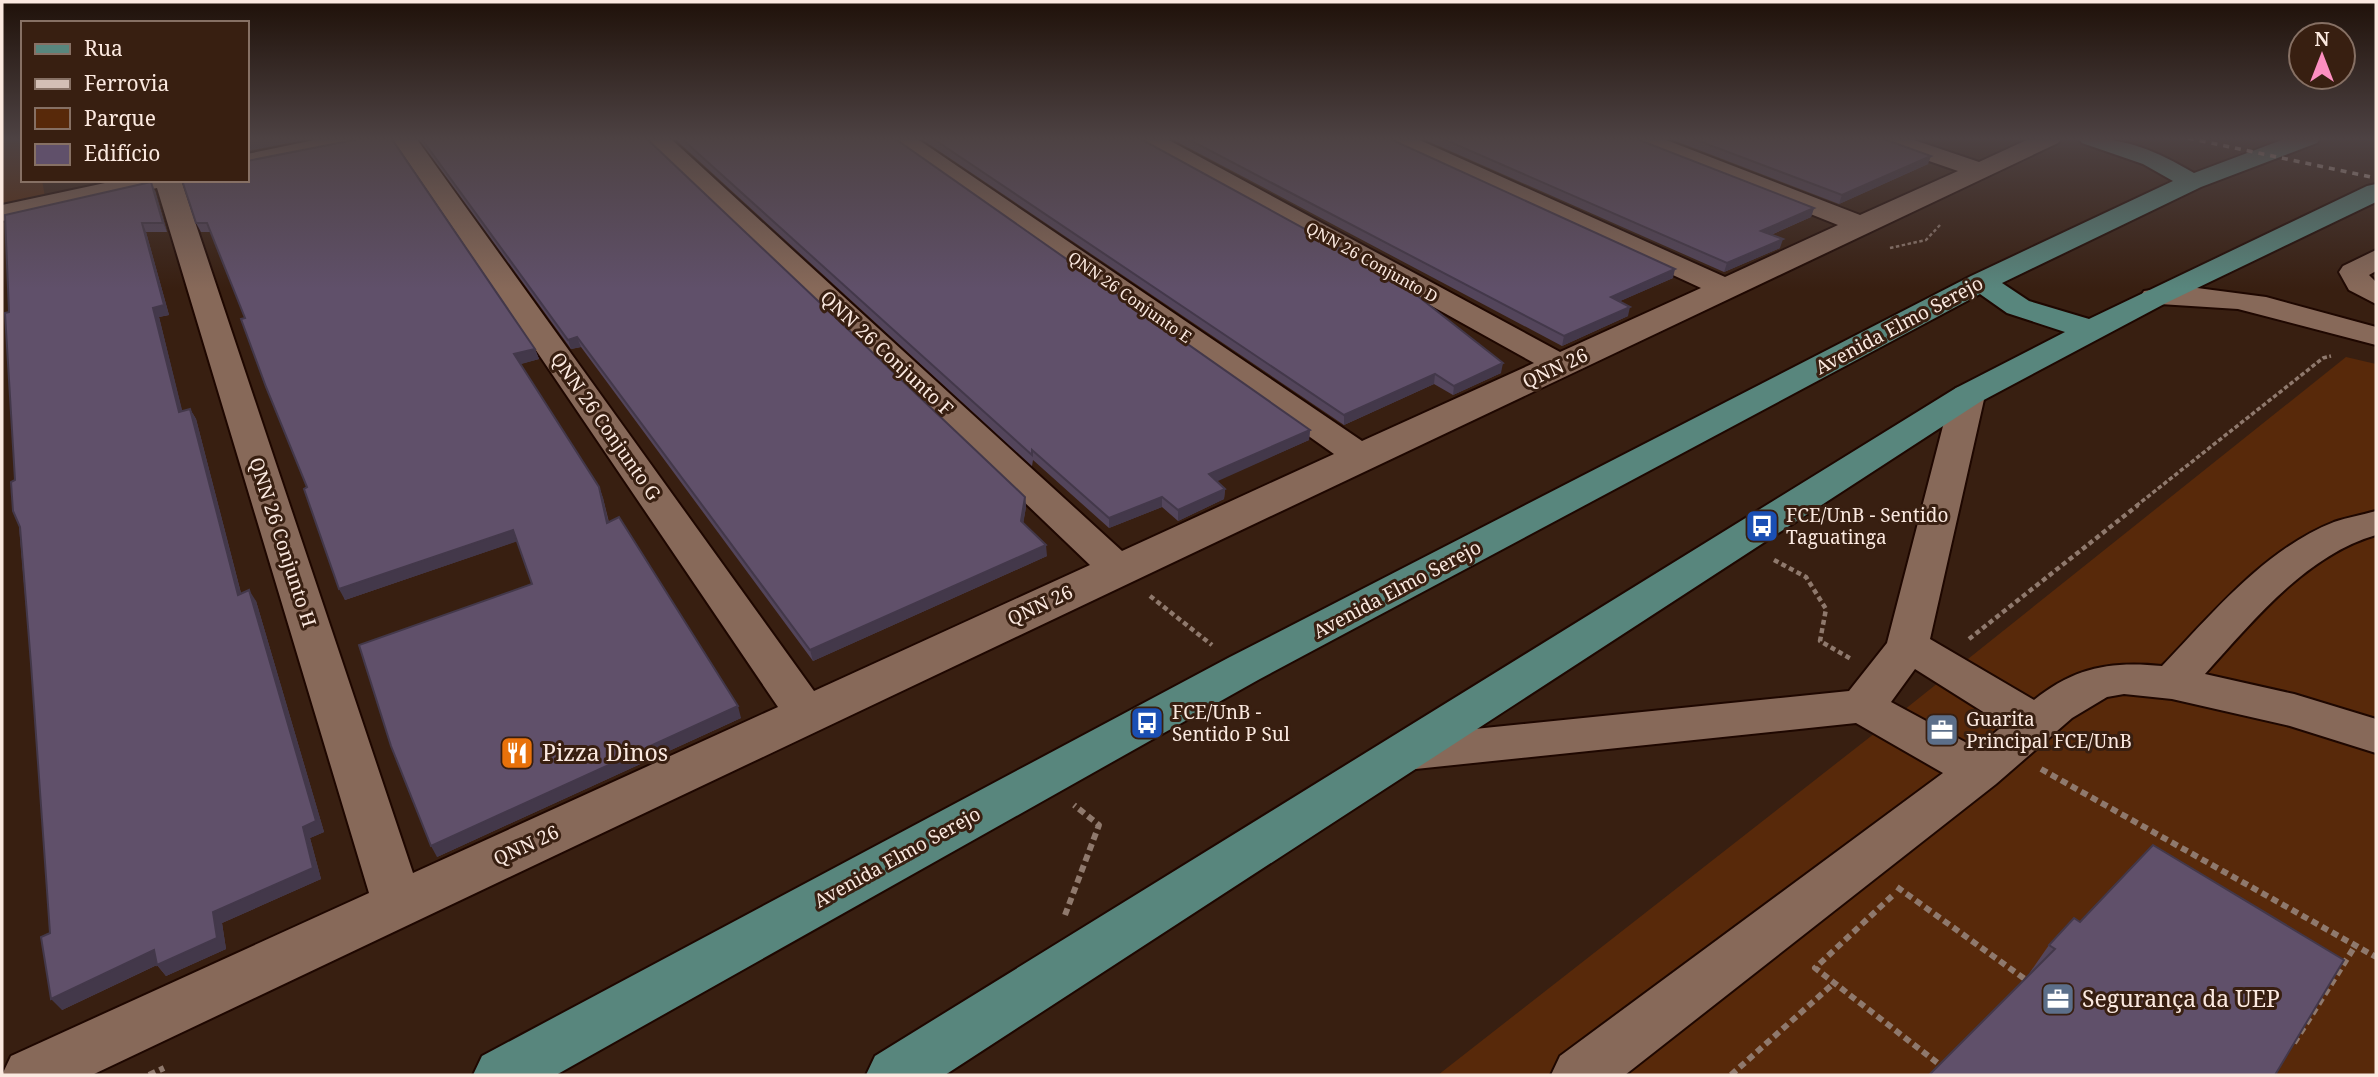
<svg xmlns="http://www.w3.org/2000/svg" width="2378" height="1077" viewBox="0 0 2378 1077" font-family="'Noto Serif',serif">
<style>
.green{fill:#58290a}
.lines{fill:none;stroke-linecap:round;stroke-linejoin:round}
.minor-casing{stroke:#1e0700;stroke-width:4}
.major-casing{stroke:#1e0700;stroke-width:4}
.path-far3{stroke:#8f796d;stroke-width:2.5;stroke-dasharray:3.5 2.5;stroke-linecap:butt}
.path-far2{stroke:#8f796d;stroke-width:3.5;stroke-dasharray:4.5 2.5;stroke-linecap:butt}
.path-far1{stroke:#8f796d;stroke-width:4.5;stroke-dasharray:5 3.5;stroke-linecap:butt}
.path{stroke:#8f796d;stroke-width:6;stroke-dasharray:7 4.5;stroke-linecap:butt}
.minor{fill:#876959;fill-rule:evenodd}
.major{fill:#58867d;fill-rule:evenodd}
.rail{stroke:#d3bfb5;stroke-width:3.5;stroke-dasharray:6 6;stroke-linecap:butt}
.wall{fill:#53455b}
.shaded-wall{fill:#43384a}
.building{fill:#60506a;stroke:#43384a;stroke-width:2}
.labels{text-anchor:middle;stroke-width:6;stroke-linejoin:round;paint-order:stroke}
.far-street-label{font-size:16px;fill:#fbe9e0;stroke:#381f11}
.street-label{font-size:19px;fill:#fbe9e0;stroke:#381f11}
.poi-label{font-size:19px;fill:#fbe9e0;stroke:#381f11;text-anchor:start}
.near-poi-label{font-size:23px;fill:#fbe9e0;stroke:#381f11;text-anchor:start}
</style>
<rect width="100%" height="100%" fill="#381f11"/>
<g class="green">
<polygon points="2,138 23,138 23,180 42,180 45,197 2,207"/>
<polygon points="2346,357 2376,364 2376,1075 1438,1075 1884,726"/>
</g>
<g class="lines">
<defs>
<g id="minor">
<polygon points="324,138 370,138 366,143 358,145 247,168 247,154"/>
<polygon points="392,138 416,138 814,691 1090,565 644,138 670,138 1122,551 1334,454 888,138 916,138 1362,441 1534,363 1139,143 1135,138 1165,138 1560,352 1701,288 1387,143 1383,138 1415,138 1725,277 1838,225 1632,143 1628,138 1661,138 1860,215 1958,171 1877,143 1873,138 1908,138 1979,162 2031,138 2062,138 2058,143 92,1075 2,1075 11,1056 369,893 157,188 2,221 2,205 119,180 181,180 413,873 778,707"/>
<polygon points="2376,250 2376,271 2369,275 2376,282 2376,304 2349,290 2339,272 2343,266"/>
<polygon points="2182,286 2266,297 2376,327 2376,345 2238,309 2144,303 2140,297 2144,291"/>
<path d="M 1968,385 L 1980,388 L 1985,395 L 1930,639 L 2034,700 C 2075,667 2111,661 2162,666 C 2212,614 2265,549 2334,522 C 2348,517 2362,515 2376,511 L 2376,535 C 2306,555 2252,622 2205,674 L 2294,694 L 2376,719 L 2376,753 L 2290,726 L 2172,699 L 2124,694 L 2107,697 L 2072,718 L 1996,784 L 1625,1075 L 1551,1075 L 1560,1056 L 1943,773 L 1856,723 L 1406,770 L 1390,765 L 1383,753 L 1390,741 L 1406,736 L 1849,691 L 1887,643 L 1951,395 L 1956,388 ZM 1915,669 L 2004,725 L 1976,748 L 1891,702 Z"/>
</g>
<path id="major" d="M 2078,138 C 2124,137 2155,150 2194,173 L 2287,138 L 2321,138 L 2317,143 L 2201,187 L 2002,283 L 2029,301 L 2089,319 L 2367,186 L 2376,184 L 2376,202 L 2166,303 L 1980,402 L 945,1075 L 866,1075 L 875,1056 L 1956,388 L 2065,332 L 2007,313 L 1980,294 L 1258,680 L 556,1075 L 473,1075 L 482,1056 L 1228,658 L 1971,276 L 2173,181 L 2143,164 L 2082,143 Z"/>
</defs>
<use href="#minor" class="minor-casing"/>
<use href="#major" class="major-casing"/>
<polyline class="path-far3" points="1890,248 1926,240 1940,225"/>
<polyline class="path-far2" points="2136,506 2323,358 2331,356"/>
<g class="path-far1">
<polyline points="1774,560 1806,577 1826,609 1820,641 1851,659"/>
<polyline points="1150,596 1212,645"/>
<polyline points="1969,639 2138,505"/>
</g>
<g class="path">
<polyline points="2041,769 2376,957"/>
<polyline points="1897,887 2029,982"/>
<polyline points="1892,896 1815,968 1944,1068"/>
<polyline points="1065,915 1099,825 1074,805"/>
<polyline points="2294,1043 2355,946"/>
<polyline points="149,1075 164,1068"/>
<polyline points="1731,1075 1834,983"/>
</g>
<use href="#minor" class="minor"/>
<use href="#major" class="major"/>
<polyline class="rail" points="2188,138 2376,178"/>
</g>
<g class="wall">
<polygon points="418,138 646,138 1025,497 1026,507 1023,523 1047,556 813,661 581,347 571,349"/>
<polygon points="674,138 894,138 1310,430 1309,440 1216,481 1225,489 1224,499 1178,521 1162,507 1109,528 1033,460 1032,466"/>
<polygon points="920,138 1139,138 1501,373 1453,395 1434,384 1344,425"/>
<polygon points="1170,138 1388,138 1673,278 1620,301 1628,316 1562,346"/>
<polygon points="1421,138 1634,138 1814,208 1811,217 1771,235 1780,248 1724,272"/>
<polygon points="1668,138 1881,138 1928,164 1839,204"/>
<polygon points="182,180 535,349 539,359 520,364 599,487 603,498 609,522 741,718 437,857 532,584 517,541 345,600 307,487 245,318 211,232 201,232 196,223"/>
<polygon points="155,191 167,232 146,232 169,315 159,317 182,411 190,409 196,419 241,593 256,601 324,832 310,838 321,879 222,923 226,949 166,976 157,965 62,1010 50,933 31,664 15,480"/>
<polygon points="2049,945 2275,1075 2024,981"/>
</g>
<g class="shaded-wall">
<polygon points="268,138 315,138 247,151 247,142"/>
<polygon points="1931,156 1928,164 1839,204 1842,195"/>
<polygon points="151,182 155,191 167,232 163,223"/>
<polygon points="1814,208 1811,217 1759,240 1761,231"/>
<polygon points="142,223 146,232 169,315 159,317 185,422 179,412 153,308"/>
<polygon points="1783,239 1780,248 1724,272 1727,263"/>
<polygon points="1675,269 1673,278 1609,306 1611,297"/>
<polygon points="1630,307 1628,316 1562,346 1564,336"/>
<polygon points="577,337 581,347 571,349 568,340"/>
<polygon points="535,349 539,359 518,365 514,354"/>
<polygon points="1503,363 1501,373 1453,395 1454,386"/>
<polygon points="1435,374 1434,384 1344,425 1344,415"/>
<polygon points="190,409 196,419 244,605 238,595"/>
<polygon points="1310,430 1309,440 1209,485 1209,474"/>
<polygon points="599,487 603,498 611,534 607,523"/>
<polygon points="1225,489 1224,499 1178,521 1178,510"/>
<polygon points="1025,497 1026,507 1022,531 1021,521"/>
<polygon points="1162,497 1162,507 1109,528 1109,518"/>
<polygon points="513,530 518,541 345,600 339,589"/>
<polygon points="1046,545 1047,556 813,661 810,650"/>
<polygon points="249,590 256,601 324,832 310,838 321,879 222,923 226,949 166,976 157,965 213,912"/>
<polygon points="738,706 741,718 437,857 431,846"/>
<polygon points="154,950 163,962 62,1010 51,999"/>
</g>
<g class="building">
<polygon points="247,138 268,138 247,142"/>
<polygon points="364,138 391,138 535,349 514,354 599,487 607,523 619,517 738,706 431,846 391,746 359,645 532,584 513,530 339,589 304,489 307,487 266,387 241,319 245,318 207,223 196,223 182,180 247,180 247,161"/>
<polygon points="421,138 646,138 1025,497 1021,521 1046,545 810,650 577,337 568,340"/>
<polygon points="681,138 894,138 1310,430 1209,474 1225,489 1178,510 1162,497 1109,518 1032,450 1032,455"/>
<polygon points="932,138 1139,138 1396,279 1503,363 1454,386 1435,374 1344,415"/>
<polygon points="1186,138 1388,138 1675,269 1611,297 1630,307 1564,336"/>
<polygon points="1441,138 1634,138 1814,208 1761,231 1783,239 1727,263"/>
<polygon points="1691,138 1881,138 1931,156 1842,195"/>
<polygon points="151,182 163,223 142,223 164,305 153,308 179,412 190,409 238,595 249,590 316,821 303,827 313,868 213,912 217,938 157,965 154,950 51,999 41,937 50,933 31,664 20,527 13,511 11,482 15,480 5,313 9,312 5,215"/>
<polygon points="2153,845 2344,960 2275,1075 1929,1075 2055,949 2049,945 2074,918 2080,922"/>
</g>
<linearGradient id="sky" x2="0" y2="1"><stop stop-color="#1f1109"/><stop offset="0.48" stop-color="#4d4243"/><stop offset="1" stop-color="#4d4243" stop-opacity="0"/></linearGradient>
<rect width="2378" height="289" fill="url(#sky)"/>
<defs>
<symbol id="bus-square" viewBox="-11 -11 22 22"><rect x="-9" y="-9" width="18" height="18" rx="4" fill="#1a4fb4" stroke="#381f11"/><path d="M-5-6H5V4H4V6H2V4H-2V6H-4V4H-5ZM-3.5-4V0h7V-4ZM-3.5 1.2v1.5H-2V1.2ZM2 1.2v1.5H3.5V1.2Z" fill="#fff"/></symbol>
<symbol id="office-square" viewBox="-11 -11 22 22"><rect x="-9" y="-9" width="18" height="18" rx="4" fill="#5c6f8a" stroke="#381f11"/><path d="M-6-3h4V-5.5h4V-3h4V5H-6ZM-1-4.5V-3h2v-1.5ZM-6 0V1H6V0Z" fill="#fff"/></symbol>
<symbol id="restaurant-square" viewBox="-11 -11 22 22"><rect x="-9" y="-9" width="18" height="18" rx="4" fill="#e8710a" stroke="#381f11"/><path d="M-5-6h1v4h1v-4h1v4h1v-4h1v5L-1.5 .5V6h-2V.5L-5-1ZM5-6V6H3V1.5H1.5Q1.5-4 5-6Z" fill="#fff"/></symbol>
</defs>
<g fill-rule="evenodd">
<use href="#bus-square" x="1743" y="507" width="38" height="38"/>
<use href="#bus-square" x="1128" y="704" width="38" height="38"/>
<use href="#office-square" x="1923" y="711" width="38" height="38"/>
<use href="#restaurant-square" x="498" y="734" width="38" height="38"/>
<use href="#office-square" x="2039" y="980" width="38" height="38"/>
</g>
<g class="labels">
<g class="far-street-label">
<text transform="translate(1372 262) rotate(29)" y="6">QNN 26 Conjunto D</text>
<text transform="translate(1130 297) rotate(35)" y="6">QNN 26 Conjunto E</text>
</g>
<g class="street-label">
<text transform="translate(1899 325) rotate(-28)" y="7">Avenida Elmo Serejo</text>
<text transform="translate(887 353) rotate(43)" y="7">QNN 26 Conjunto F</text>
<text transform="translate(1555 368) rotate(-25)" y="7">QNN 26</text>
<text transform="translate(606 426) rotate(55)" y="7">QNN 26 Conjunto G</text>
<text transform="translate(283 542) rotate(72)" y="7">QNN 26 Conjunto H</text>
<text transform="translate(1397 589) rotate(-28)" y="7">Avenida Elmo Serejo</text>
<text transform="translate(1040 605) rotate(-25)" y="7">QNN 26</text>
<text transform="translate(526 845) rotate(-25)" y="7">QNN 26</text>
<text transform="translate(897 857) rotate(-29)" y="7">Avenida Elmo Serejo</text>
</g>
<g class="poi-label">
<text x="1786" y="522">FCE/UnB - Sentido<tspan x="1786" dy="22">Taguatinga</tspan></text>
<text x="1172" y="719">FCE/UnB -<tspan x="1172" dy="22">Sentido P Sul</tspan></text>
<text x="1966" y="726">Guarita<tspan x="1966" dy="22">Principal FCE/UnB</tspan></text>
</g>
<g class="near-poi-label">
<text x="542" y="761">Pizza Dinos</text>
<text x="2082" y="1007">Segurança da UEP</text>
</g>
</g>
<rect width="2378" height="1077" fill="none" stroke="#fbe9e0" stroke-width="7"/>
<rect x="21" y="21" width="228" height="161" fill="#381f11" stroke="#867064" stroke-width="2"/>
<rect x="35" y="44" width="35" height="10" fill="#58867d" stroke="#867064" stroke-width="2"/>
<text x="84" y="56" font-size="21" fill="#fbe9e0">Rua</text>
<rect x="35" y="79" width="35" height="10" fill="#d3bfb5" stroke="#867064" stroke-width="2"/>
<text x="84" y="91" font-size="21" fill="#fbe9e0">Ferrovia</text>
<rect x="35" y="108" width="35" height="21" fill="#58290a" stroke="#867064" stroke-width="2"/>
<text x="84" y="126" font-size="21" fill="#fbe9e0">Parque</text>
<rect x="35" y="144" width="35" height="21" fill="#60506a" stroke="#867064" stroke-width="2"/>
<text x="84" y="161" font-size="21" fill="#fbe9e0">Edifício</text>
<g transform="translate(2322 56)"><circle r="33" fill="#381f11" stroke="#867064" stroke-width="2"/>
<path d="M0-5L12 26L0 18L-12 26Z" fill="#fc8fc1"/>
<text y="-10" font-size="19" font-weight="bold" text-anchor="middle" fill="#fbe9e0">N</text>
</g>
</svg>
